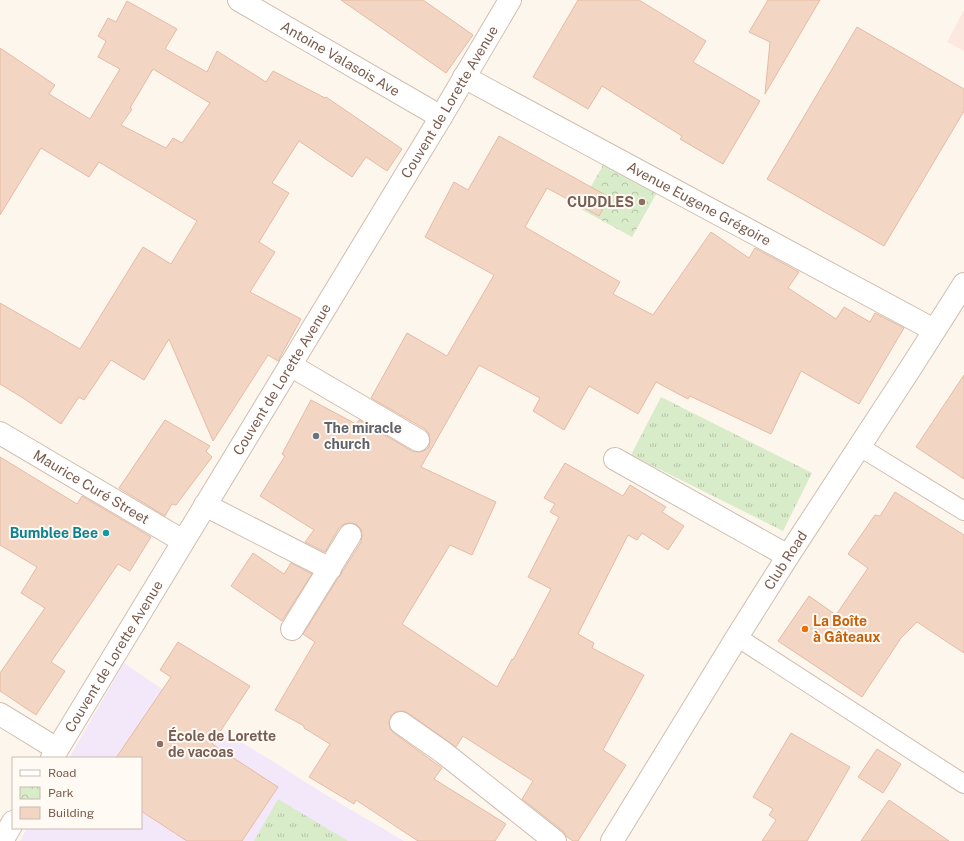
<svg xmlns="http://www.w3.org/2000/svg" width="964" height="841" viewBox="0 0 964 841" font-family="'Public Sans',sans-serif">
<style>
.commercial{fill:#fde8e0}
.education{fill:#f3e8fa}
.grass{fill:url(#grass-tufts)}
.park{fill:url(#park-crowns)}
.building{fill:#f3d5c3;stroke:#e6bba3;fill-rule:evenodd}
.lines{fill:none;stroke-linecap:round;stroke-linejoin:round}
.service-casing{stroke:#d1beb0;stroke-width:20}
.minor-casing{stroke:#d1beb0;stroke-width:24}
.tertiary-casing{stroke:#d1beb0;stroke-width:24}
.service{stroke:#fff;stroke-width:18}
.minor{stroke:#fff;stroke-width:22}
.tertiary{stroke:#fff;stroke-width:22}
.education-dot{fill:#8d6e63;stroke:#fffaf3;stroke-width:1.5}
.worship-dot{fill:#6b7280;stroke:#fffaf3;stroke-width:1.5}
.culture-dot{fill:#0f9aa8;stroke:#fffaf3;stroke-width:1.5}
.food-dot{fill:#e8710a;stroke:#fffaf3;stroke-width:1.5}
.labels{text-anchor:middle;stroke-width:4;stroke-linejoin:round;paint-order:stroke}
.street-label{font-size:14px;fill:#7a5c4d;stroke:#fffaf3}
.education-label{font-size:14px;font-weight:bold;fill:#785e54;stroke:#fffaf3;text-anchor:end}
.worship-label{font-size:14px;font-weight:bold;fill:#5b616d;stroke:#fffaf3;text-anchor:start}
.culture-label{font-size:14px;font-weight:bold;fill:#0d838f;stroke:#fffaf3;text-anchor:end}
.food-label{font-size:14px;font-weight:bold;fill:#c56008;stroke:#fffaf3;text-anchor:start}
</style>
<defs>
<pattern id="grass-tufts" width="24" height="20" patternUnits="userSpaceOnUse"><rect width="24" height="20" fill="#d8ecc9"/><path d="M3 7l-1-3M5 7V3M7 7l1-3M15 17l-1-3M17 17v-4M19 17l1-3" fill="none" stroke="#b4c2a5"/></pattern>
<pattern id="park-crowns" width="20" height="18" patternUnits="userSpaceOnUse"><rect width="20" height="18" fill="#d8ecc9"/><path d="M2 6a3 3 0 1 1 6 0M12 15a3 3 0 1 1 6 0" fill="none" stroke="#b4c2a5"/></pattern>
</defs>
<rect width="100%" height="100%" fill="#fdf6ec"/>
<polygon class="commercial" points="964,10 964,51 947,42"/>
<polygon class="education" points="124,663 221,729 331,798 404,841 20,841 27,828 141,828 141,758 69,758"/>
<g class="grass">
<polygon points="661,397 812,473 783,531 631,455"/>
<polygon points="278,799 348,841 254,841"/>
</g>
<polygon class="park" points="606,160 659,189 632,237 579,208"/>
<g class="building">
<polygon points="341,0 423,0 473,35 446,73"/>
<polygon points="578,0 639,0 706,41 693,62 760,101 723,164 680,139 682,136 602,86 588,109 533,77"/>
<polygon points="768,0 820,0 765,94 770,42 749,32"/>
<path d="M 127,1 L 177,29 L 165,49 L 207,72 L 217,51 L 266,82 L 273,71 L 325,98 L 326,97 L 402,149 L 387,171 L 366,157 L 352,177 L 299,141 L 272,183 L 289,193 L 259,242 L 275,252 L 250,292 L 301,319 L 278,361 L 268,355 L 213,441 L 169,339 L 144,380 L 111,360 L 84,400 L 79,397 L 61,424 L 23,398 L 0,384 L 0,303 L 80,349 L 143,247 L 171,264 L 197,221 L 99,162 L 89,177 L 41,148 L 0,215 L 0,48 L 55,85 L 49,94 L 90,119 L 120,69 L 98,57 L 106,41 L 98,36 L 108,18 L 116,22 ZM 153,69 L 210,103 L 182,143 L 173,138 L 166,148 L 121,125 L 132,109 L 130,108 Z"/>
<polygon points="857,27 964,89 964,111 884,246 767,179"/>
<polygon points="499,136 609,197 599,216 547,188 525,227 620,282 613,294 653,315 711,232 749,258 755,248 799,272 788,288 836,319 844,307 870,322 875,313 904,328 859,404 801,371 771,434 690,396 688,399 656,382 638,414 589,386 564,430 533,411 540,398 479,365 421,467 496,502 472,555 450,545 402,624 497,687 512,659 513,660 551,589 528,577 559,517 550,512 555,504 544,498 565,463 623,496 630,485 666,507 662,512 684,526 668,550 642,533 637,540 628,535 578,634 594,643 592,648 644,675 603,750 626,765 578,841 573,841 567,837 563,831 522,799 533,781 463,736 456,747 408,713 402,711 395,712 391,716 389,722 390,729 394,733 442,768 434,779 506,824 495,841 418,841 356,800 354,804 309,777 330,744 304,728 304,726 275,710 315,642 303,634 338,578 341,575 342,572 361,542 362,536 361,529 356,524 350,523 344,524 339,528 325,552 305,542 314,530 260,496 285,456 282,454 311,400 356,424 359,420 412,451 418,452 424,451 429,447 430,440 429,434 425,429 371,398 407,333 447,356 494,275 425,237 454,182 468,190"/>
<polygon points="964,375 964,479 916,447"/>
<polygon points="165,420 210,446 206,451 212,457 176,505 172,504 165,516 119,488"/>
<polygon points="0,457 77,504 82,496 151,537 130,571 118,564 51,662 65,671 36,715 0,691 0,673 45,608 21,593 37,567 0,545"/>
<polygon points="895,492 964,535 964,653 917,622 901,638 862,697 778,641 809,596 836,615 868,568 848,554 875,515 880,516"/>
<polygon points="253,553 284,574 291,563 312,574 282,621 231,586"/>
<polygon points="178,642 250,686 212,744 278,787 242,841 187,841 141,811 141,758 116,758 171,677 160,670"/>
<polygon points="791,733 850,767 807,841 762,841 776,820 769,815 773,809 753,797"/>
<polygon points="877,749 901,764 883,793 858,777"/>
<polygon points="889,800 949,841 861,841"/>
</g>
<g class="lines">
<defs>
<g id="service">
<polyline points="860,447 964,511"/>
<polyline points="737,637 964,784"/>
</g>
<g id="minor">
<path id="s1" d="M 239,0 L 441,117"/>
<path id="s2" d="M 464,77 L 934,330"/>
<polyline points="290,365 418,440"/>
<path id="s3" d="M 0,433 L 183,541"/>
<polyline points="615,459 788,556"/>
<polyline points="205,505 330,569"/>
<polyline points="292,629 350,535"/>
<polyline points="0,714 57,749"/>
<polyline points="401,723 444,753 555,841"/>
<path id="s4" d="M 52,758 L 441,117 L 510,0"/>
<polyline points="2,841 13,822"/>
</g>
<g id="tertiary">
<path id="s5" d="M 612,841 L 737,637 L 788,556 L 910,369 L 964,284"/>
</g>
</defs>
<use href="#service" class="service-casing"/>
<use href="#minor" class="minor-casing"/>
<use href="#tertiary" class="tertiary-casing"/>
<use href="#service" class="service"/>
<use href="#minor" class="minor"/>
<use href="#tertiary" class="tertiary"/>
</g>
<g class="education-dot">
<circle cx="642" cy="202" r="4"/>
<circle cx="160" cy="744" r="4"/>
</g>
<circle class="worship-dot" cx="316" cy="436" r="4"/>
<circle class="culture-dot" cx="106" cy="533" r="4"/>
<circle class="food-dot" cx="805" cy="629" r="4"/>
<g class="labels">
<g class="street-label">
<text dy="5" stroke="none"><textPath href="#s1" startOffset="117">Antoine Valasois Ave</textPath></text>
<text dy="5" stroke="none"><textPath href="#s4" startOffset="767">Couvent de Lorette Avenue</textPath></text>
<text dy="5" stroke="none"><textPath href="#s2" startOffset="267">Avenue Eugene Grégoire</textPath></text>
<text dy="5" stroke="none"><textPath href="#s4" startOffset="443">Couvent de Lorette Avenue</textPath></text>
<text dy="5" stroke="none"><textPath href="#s3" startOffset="106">Maurice Curé Street</textPath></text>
<text dy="5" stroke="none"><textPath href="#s5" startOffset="330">Club Road</textPath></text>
<text dy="5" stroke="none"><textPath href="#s4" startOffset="119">Couvent de Lorette Avenue</textPath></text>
</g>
<g class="education-label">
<text x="634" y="207">CUDDLES</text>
<text x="168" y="741" text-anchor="start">École de Lorette<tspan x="168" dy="16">de vacoas</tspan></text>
</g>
<g class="worship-label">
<text x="324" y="433">The miracle<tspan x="324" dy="16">church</tspan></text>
</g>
<g class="culture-label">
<text x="98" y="538">Bumblee Bee</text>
</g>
<g class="food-label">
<text x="813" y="626">La Boîte<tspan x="813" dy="16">à Gâteaux</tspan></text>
</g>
</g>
<rect x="12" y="757" width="130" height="72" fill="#fffaf3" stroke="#cabbb1"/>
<rect x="20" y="770" width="20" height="6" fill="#ffffff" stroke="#cabbb1"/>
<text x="48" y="777" font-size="12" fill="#7a5c4d">Road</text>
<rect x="20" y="787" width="20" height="12" fill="url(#park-crowns)" stroke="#cabbb1"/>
<text x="48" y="797" font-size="12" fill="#7a5c4d">Park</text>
<rect x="20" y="807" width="20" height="12" fill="#f3d5c3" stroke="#cabbb1"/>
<text x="48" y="817" font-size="12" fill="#7a5c4d">Building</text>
</svg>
